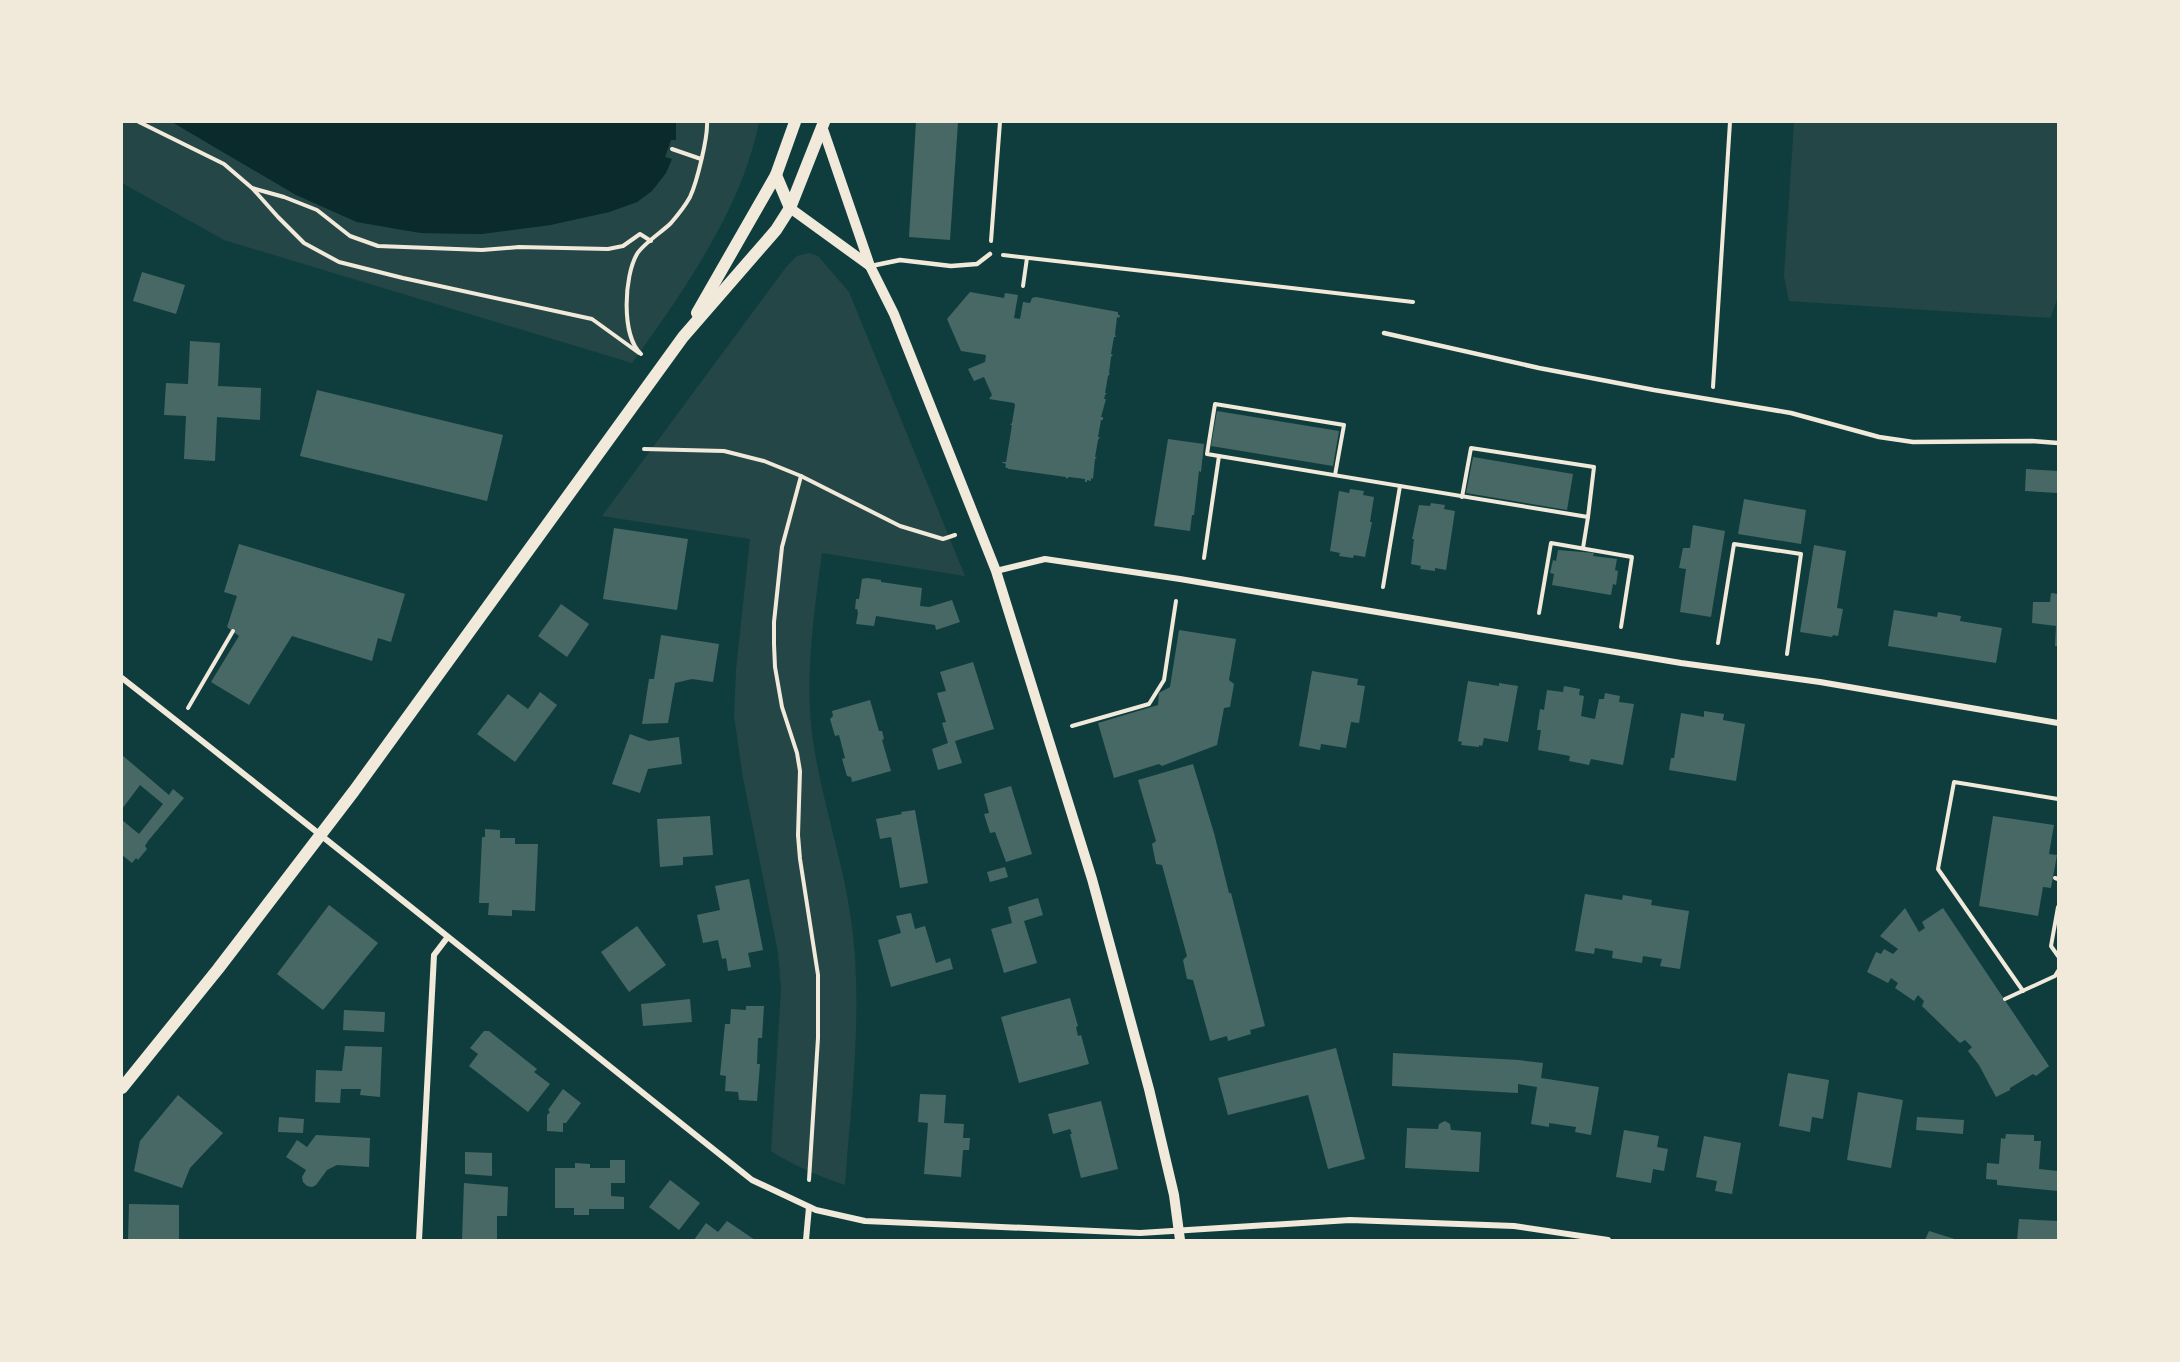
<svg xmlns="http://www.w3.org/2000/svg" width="2180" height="1362" viewBox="0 0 2180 1362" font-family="Lato,sans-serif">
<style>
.green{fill:#244646}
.water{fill:#0a2a2b}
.building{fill:#486865}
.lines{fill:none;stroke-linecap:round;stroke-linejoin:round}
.path{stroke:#f1e9da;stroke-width:4}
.service{stroke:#f1e9da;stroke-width:4.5}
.minor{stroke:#f1e9da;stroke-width:6}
.tertiary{stroke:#f1e9da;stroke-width:10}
.secondary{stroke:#f1e9da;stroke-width:12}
</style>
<rect width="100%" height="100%" fill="#0f3d3e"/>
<g class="green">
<path d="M 122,122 L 172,122 L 295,194 L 357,222 L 421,233 L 481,234 L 550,225 L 609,212 L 637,202 L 665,157 L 671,140 L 676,140 L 676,122 L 759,122 C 742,209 683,292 632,363 L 224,240 L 122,183 Z"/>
<polygon points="1794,122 2058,122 2058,297 2050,318 1789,301 1784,276"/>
<path d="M 809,253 L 818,256 L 849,292 L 965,576 L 822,553 C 814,612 805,675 812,734 C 821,802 846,867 853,935 C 862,1018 851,1102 845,1185 C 818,1176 795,1166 771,1151 L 781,989 L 778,952 L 743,778 L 734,716 L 736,670 L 750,539 L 602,516 L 787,266 L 797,256 Z"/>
</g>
<polygon class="water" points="172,122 676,122 676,140 671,140 665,157 672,159 666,173 652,191 637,202 609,212 550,225 481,234 421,233 357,222 296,195"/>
<g class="building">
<polygon points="916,122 958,122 950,240 909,237"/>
<polygon points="142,272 185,285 176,314 133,301"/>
<polygon points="970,292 1004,298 1005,293 1018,295 1014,318 1020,319 1023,302 1030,303 1032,298 1036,297 1118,312 1118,315 1120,315 1119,318 1117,317 1115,334 1116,337 1114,337 1111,354 1113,355 1111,357 1109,373 1110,374 1108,376 1105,393 1107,393 1105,395 1104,399 1106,399 1101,417 1103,417 1103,420 1101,420 1098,437 1100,437 1098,440 1095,457 1097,457 1095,459 1093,479 1091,478 1091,481 1087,480 1087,482 1085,482 1085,479 1069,477 1066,479 1066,477 1009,469 1005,467 1006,464 1001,462 1006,462 1012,425 1010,425 1012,423 1015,405 1014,403 989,399 992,395 984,377 974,381 968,369 985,362 986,355 961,351 947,319"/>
<polygon points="190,341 220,343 218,386 261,388 260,420 217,417 215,461 184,459 186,416 164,415 166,383 188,384"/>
<polygon points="317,390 503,435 487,501 300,456"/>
<polygon points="1217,411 1339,431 1333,466 1211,446"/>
<polygon points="1168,439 1204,444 1201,472 1199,471 1194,515 1192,515 1190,531 1154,526"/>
<polygon points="1473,457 1573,474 1567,510 1466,493"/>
<polygon points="2026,469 2058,471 2058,493 2025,491"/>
<polygon points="1350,489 1364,491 1363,495 1374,497 1370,522 1372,522 1365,557 1354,555 1353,558 1339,556 1340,553 1330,551 1339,491 1349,493"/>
<polygon points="1744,499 1806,510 1801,544 1738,534"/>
<polygon points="1431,503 1445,505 1444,509 1455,511 1446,570 1435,568 1435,571 1420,569 1421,566 1411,564 1414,539 1412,539 1419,505 1430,506"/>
<polygon points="1693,525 1725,531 1711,617 1680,612 1686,569 1679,568 1683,548 1690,548"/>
<polygon points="614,528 688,539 677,610 603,599"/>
<polygon points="239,544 405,594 391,642 378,638 372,661 292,636 249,705 211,682 239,636 227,627 237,596 224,592"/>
<polygon points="1814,545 1846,551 1837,608 1843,609 1838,636 1833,635 1832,637 1800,632"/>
<polygon points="1558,550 1594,553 1593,556 1617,559 1615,570 1618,571 1616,585 1613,584 1611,595 1552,585 1554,574 1550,573 1553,560 1556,561"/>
<polygon points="867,578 881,580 881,582 922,588 920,606 929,607 952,600 960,622 936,630 935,625 876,616 874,626 856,624 858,613 857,609 855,609 856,599 859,599 862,579"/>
<polygon points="2051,593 2058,594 2058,646 2055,646 2056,626 2032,623 2033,602 2050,602"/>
<polygon points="561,604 589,624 567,657 538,636"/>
<polygon points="1894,610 1937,617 1938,612 1961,616 1960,621 2002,628 1996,663 1888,646"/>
<polygon points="1179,630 1236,639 1229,680 1234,684 1230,707 1224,708 1217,745 1162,766 1159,764 1114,778 1098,723 1158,705 1159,693 1170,687"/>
<polygon points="661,635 719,644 713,682 692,679 675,683 668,723 642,724 649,679 654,679"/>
<polygon points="973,662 994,729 955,741 962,763 938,770 932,749 948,743 942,723 946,722 937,693 946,691 940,672"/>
<polygon points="1312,671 1358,679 1357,685 1365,686 1359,723 1351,722 1346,748 1321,744 1320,750 1299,746"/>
<polygon points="1468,681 1499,686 1499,683 1518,686 1508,742 1484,738 1482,746 1479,745 1479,747 1461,745 1462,742 1458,741"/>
<polygon points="1564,686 1580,689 1579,695 1584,696 1581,716 1595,719 1599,699 1604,699 1605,693 1620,696 1619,702 1634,704 1623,765 1591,759 1589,765 1569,761 1570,756 1538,750 1541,730 1537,730 1540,709 1544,710 1547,690 1563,692"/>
<polygon points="540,692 557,705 515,762 477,734 508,694 528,709"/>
<polygon points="870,700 879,731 882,731 884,739 882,740 891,771 852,782 851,777 847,776 842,759 845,758 839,735 835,736 830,719 833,716 832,711"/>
<polygon points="1704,711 1724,714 1723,720 1745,724 1736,781 1669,770 1671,758 1674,758 1681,713 1704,717"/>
<polygon points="630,734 649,741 679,737 682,764 648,769 640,793 612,784"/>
<polygon points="122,755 169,795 173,789 184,798 148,841 145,846 147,849 138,860 136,858 132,863 122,855 122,820 139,834 163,804 140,785 122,809"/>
<polygon points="1193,764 1214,833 1229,893 1231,893 1265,1026 1250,1030 1251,1034 1228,1041 1227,1036 1210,1041 1193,980 1187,979 1183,960 1187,956 1162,865 1156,864 1152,844 1156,841 1138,780"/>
<polygon points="1011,786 1032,854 1006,862 995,832 990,833 984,814 989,813 984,794"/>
<polygon points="915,810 928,883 900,888 891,837 880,839 876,819 902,814 901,812"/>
<polygon points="710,816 713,855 683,857 683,865 660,867 657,819"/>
<polygon points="1993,816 2054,825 2049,854 2057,855 2051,888 2043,887 2038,916 1979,906"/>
<polygon points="485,829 500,830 500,838 515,838 515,844 538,844 535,911 512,910 512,916 488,915 489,903 479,903 482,837 485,837"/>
<polygon points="1005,867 1008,877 990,882 987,872"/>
<polygon points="749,879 763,950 748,953 751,967 728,971 726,958 722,959 718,940 703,943 697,915 720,910 715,886"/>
<polygon points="1585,894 1622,900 1623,895 1652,900 1651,905 1689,911 1680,969 1660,966 1662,959 1643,956 1642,963 1612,958 1613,951 1595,948 1594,954 1575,951"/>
<polygon points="1038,898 1043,915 1024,921 1037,963 1004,973 991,929 1012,923 1008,907"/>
<polygon points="329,905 378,943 323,1010 277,974"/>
<polygon points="1905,908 1919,932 1925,928 1922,922 1943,908 2049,1066 2036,1076 2033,1074 2010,1088 2010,1090 1996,1097 1979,1065 1968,1051 1972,1047 1965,1040 1960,1043 1922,1006 1924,1001 1918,995 1914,1001 1895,988 1898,983 1891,978 1888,983 1867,972 1876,952 1881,954 1884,949 1893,954 1898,949 1880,936"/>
<polygon points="911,913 915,929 925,926 936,963 950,958 953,969 891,987 878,940 901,933 896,916"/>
<polygon points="637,926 666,965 629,992 601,952"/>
<polygon points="1070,998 1078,1026 1076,1027 1078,1036 1081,1035 1089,1064 1019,1083 1001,1017"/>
<polygon points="690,999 692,1022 643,1026 641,1004"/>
<polygon points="746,1006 764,1006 762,1038 758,1038 757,1064 760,1064 757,1101 739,1100 738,1092 725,1091 726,1076 720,1075 725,1024 730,1024 731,1009 746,1010"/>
<polygon points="344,1010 385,1012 384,1032 343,1030"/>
<polygon points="484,1031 489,1031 537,1069 534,1072 550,1084 528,1112 469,1066 478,1054 470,1048"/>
<polygon points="345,1046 382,1047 380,1097 360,1095 361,1089 341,1089 340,1103 315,1102 316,1070 342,1071"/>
<polygon points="1336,1048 1365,1159 1328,1169 1308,1095 1228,1115 1218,1078"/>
<polygon points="1393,1053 1519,1060 1543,1063 1541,1078 1599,1087 1591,1135 1575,1132 1576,1127 1549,1123 1549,1127 1531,1124 1537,1087 1518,1084 1518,1093 1392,1086"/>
<polygon points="1788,1073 1829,1080 1823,1119 1812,1117 1810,1132 1779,1126"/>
<polygon points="563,1089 581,1103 566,1123 563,1123 563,1132 547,1131 547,1115 550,1112 548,1110"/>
<polygon points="1858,1092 1903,1100 1891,1168 1847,1160"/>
<polygon points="920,1094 946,1095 944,1123 964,1124 963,1138 970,1138 969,1150 963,1150 961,1177 924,1174 928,1123 918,1122"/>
<polygon points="178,1095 223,1133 190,1168 182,1188 134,1171 140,1141"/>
<polygon points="1101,1101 1118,1169 1081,1178 1070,1134 1072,1134 1070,1129 1053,1134 1048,1114"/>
<polygon points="279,1117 304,1119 303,1133 278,1132"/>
<polygon points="1917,1117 1964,1120 1963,1134 1916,1130"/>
<polygon points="1445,1121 1450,1124 1451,1130 1481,1132 1479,1172 1405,1168 1407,1128 1438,1129 1439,1124"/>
<polygon points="1624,1130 1659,1136 1657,1147 1668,1149 1664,1171 1653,1169 1651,1183 1616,1177"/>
<polygon points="2006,1134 2034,1135 2034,1141 2041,1141 2039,1169 2058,1171 2058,1191 1997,1185 1997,1180 1986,1179 1987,1163 1999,1164 2001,1138 2005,1139"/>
<polygon points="316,1135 370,1138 369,1167 337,1165 327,1170 316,1185 312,1187 307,1186 303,1182 302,1177 306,1170 286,1157 297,1140 307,1147"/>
<polygon points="1704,1136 1741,1143 1732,1194 1715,1191 1717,1181 1696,1177"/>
<polygon points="465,1152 492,1153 492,1176 465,1174"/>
<polygon points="610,1160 625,1160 625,1183 611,1183 611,1196 624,1197 624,1209 589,1209 589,1215 574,1215 574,1208 555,1208 555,1168 575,1168 575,1163 590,1164 590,1168 610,1168"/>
<polygon points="670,1180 700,1203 679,1230 649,1207"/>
<polygon points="464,1183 508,1187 507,1216 497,1216 497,1240 462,1240"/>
<polygon points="129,1204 179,1205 179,1240 128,1240"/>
<polygon points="2019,1219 2058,1221 2058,1240 2017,1240"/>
<polygon points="727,1221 755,1240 694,1240 706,1223 718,1232"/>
<polygon points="1929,1231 1958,1240 1925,1240"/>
</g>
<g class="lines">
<g class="path">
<polyline points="139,122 224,164 252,188 284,197 317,210 350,236 378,246 482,250 519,247 608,249 623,246 640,234 651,241"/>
<polyline points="672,149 701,159"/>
<polyline points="253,189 278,217 304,243 339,262 403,278 592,319 639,353"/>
<polyline points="991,241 1000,122"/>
<polyline points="1003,255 1413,302"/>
<polyline points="1023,286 1027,258"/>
<path d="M 641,354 C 621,336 624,276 637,254 C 643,244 662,232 671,223 C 677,216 685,206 690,197 C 697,182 708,137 707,122"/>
<polyline points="1713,387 1730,122"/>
<polyline points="644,449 724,451 764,461 801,476 900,526 943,539 955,535"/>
<polyline points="1219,456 1207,454 1215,404 1344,425 1335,475"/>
<polyline points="801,476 782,547 774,622 774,644 775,667 782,707 797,753 800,771 798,835 800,859 818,975 818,1038 809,1180"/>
<polyline points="1462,497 1471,448 1594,467 1588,517"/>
<polyline points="1204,558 1219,456 1588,517 1583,548"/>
<polyline points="1383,587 1400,486"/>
<polyline points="1539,613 1551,543 1632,557 1621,627"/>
<polyline points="1718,643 1734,544 1801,554 1787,654"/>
<polyline points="188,708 233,631"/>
<polyline points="1072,726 1149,704 1164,680 1176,601"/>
<polyline points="2055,878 2058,879"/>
<polyline points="2058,907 2051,946 2058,956"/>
<polyline points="2023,991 1938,869 1954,782 2058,799"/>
<polyline points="2005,999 2055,976 2058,971"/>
</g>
<g class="service">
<polyline points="871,266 900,260 951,266 977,264 990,254"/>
<polyline points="1384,333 1539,368 1654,390 1791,413 1879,437 1913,442 2032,441 2058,443"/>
</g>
<g class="minor">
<polyline points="996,571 1045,559 1180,579 1681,663 1820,682 2058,723"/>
<path d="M 122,678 C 333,843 542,1013 752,1180 L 816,1210 L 865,1221 L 1140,1233 L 1350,1220 L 1514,1226 L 1608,1240"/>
<polyline points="419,1240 434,955 447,938"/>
<polyline points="806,1240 809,1207"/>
</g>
<g class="tertiary">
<polyline points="823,129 870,266 894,314 996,571 1092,879 1149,1089 1174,1195 1180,1240"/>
<polyline points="790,208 870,266"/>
</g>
<g class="secondary">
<polyline points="776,175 790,208"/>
<polyline points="697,313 776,175 795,122"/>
<polyline points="122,1088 218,969 354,791 683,337 776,230 790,208 824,122"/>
</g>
</g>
<rect width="2180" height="1362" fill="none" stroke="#f1e9da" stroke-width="246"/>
</svg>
